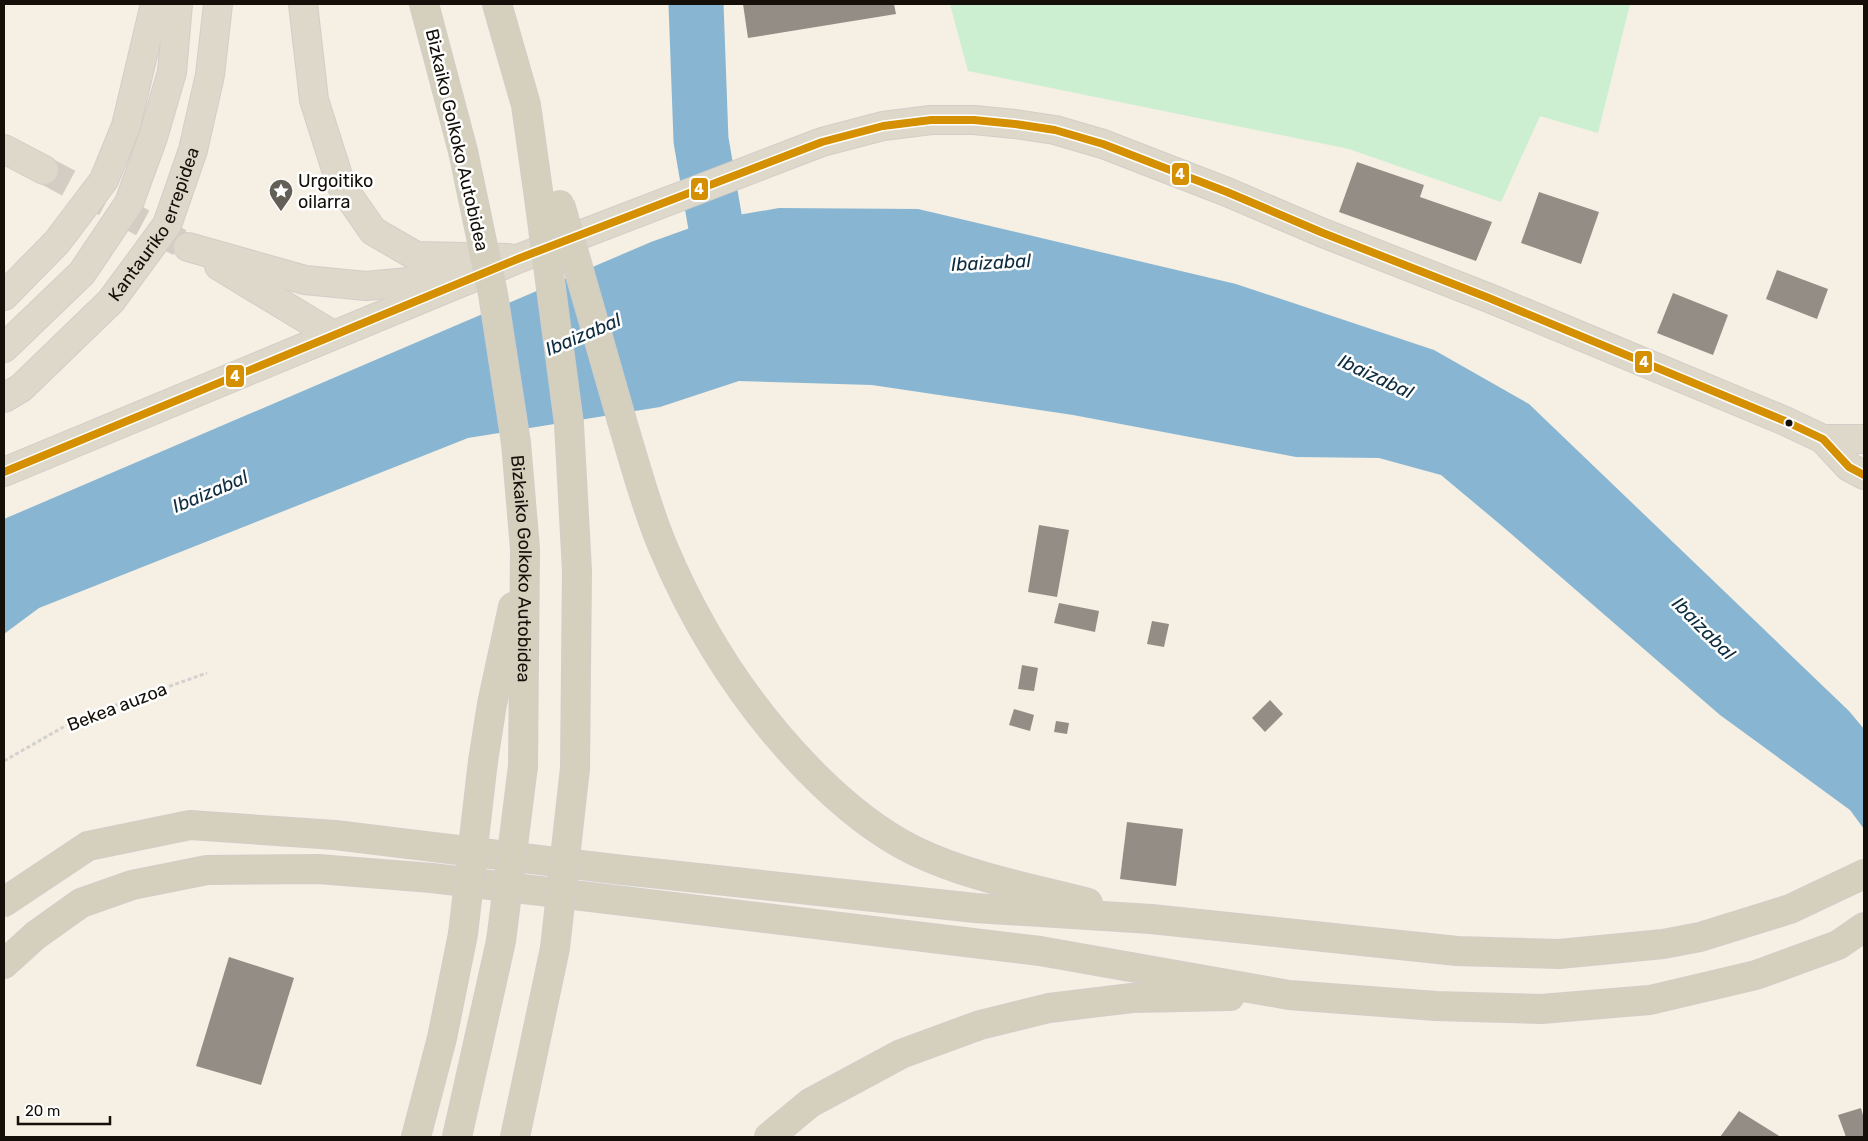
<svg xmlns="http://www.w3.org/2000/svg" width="1868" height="1141" viewBox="0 0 1868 1141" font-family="Rubik,sans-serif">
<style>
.green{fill:#ccefd1}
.water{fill:#88b6d2}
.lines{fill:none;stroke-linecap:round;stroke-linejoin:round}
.river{stroke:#88b6d2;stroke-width:55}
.building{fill:#938d85}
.trunk-tunnel{stroke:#d3cec3;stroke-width:28;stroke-dasharray:28 14;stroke-linecap:butt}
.trunk-casing{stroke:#d1cec9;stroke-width:30}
.motorway-casing{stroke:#d1cec9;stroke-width:30}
.path{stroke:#d4d2cf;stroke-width:3;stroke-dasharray:4 2.5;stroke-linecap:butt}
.trunk{stroke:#ddd8ca;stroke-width:28}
.motorway{stroke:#d5cfbe;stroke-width:28}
.motorway-bridge-casing{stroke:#d1cec9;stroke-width:30;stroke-linecap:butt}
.motorway-bridge{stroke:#d5cfbe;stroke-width:28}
.bus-1-casing{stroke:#fff;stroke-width:11}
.bus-1{stroke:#d59001;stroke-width:8}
.bus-dot{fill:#141009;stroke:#fff;stroke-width:2}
.labels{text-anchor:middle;stroke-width:5;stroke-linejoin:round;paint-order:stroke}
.street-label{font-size:18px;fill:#141009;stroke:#fff}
.poi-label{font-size:18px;fill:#141009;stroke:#fff;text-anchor:start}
.water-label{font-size:19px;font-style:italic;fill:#0e2d41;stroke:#fff}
.line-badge{stroke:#fff;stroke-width:2}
.badge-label{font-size:14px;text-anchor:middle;font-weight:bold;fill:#fff}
</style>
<rect width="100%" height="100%" fill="#f5efe4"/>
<polygon class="green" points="950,4 1630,4 1598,133 1540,116 1501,202 1349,149 968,71"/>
<polygon class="water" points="779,208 918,209 1236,284 1434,350 1529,404 1849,711 1864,729 1864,829 1850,810 1720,715 1502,526 1441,475 1379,458 1296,457 1073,415 872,385 739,381 660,407 468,438 39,608 4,634 4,519 651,242 715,219"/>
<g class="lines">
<polyline class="river" points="696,4 701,140 724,274"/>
</g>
<g class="building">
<polygon points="743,4 894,4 896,14 748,38"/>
<polygon points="1357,162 1424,185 1420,197 1492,222 1476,261 1339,212"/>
<polygon points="1539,192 1599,212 1581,264 1521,243"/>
<polygon points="1777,270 1828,289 1817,319 1766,299"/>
<polygon points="1673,293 1728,315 1713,355 1657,333"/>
<polygon points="1039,525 1069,530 1057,597 1028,592"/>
<polygon points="1059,603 1099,611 1095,632 1054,623"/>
<polygon points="1152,621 1169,624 1164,647 1147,644"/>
<polygon points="1022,665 1038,668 1034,691 1018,689"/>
<polygon points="1270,700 1283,714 1265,732 1252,718"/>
<polygon points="1014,709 1034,715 1030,731 1009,725"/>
<polygon points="1056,721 1069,723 1067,734 1054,732"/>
<polygon points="1127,822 1183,829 1176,886 1120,879"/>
<polygon points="229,957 294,978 261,1085 196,1066"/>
<polygon points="1861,1108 1864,1119 1864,1136 1846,1137 1838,1115"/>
<polygon points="1739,1111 1781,1137 1720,1137"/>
</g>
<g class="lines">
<polyline class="trunk-tunnel" points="44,170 188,247"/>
<defs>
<g id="trunk">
<polyline points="303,4 314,100 341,185 373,231 416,256 508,258"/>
<polyline points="4,149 44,170"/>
<polyline points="188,247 305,280 366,286 418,281 447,274"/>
<polyline points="219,266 333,335"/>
<polyline points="4,296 57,242 104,180 126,126 155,4"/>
<polyline points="4,348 82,273 129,203 153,137 172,72 178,4"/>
<path id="s1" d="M 4,398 L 21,388 L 111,301 L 167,225 L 193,150 L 210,75 L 218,4"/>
<polyline points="1823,439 1864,439"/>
<polyline points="4,472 520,258 822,142 883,126 931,120 974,120 1015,124 1055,130 1103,144 1227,192 1323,233 1489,298 1785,421 1823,439 1849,467 1864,475"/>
</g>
<g id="motorway">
<polyline points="424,4 463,151"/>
<polyline points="497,4 526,105 540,205"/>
<path d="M 622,421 C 635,464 646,507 663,547 C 698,630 745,704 807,768 C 838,800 874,831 915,851 C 969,877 1030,888 1088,903"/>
<polyline points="569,424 577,571 575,768"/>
<path id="s2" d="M 516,443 L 525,549 L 523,766"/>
<polyline points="483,761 492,704 513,607"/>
<polyline points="4,902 88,846 190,825 335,835 614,869 975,908 1151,919 1457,951 1559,954 1663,944 1700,937 1790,909 1864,874"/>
<polyline points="4,964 36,935 81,903 132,885 207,870 318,869 432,878 1040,951 1289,995 1436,1006 1541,1009 1650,1000 1756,975 1838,945 1864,927"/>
<polyline points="416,1137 442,1038 463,934"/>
<polyline points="457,1137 501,941"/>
<polyline points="515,1137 555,948"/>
<polyline points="769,1137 810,1103 901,1054 980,1025 1049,1008 1132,998 1230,996"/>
</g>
</defs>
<use href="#trunk" class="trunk-casing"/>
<use href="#motorway" class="motorway-casing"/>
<polyline class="path" points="4,761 79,718 207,673"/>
<use href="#trunk" class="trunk"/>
<use href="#motorway" class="motorway"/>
<defs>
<g id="motorway-bridge">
<polyline points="463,151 493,294 516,443"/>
<polyline points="560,204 622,421"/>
<polyline points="540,205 569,424"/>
<polyline points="463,934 483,761"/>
<polyline points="501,941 523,766"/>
<polyline points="555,948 575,768"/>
</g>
</defs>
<use href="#motorway-bridge" class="motorway-bridge-casing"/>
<use href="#motorway-bridge" class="motorway-bridge"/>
<defs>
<polyline id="bus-1" points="4,472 520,258 822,142 883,126 931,120 974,120 1015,124 1055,130 1103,144 1227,192 1323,233 1489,298 1785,421 1823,439 1849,467 1864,475"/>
</defs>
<use href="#bus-1" class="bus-1-casing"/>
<use href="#bus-1" class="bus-1"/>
</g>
<defs>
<symbol id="sight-pin" viewBox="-11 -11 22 30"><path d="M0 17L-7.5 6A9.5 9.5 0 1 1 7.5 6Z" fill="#635e56" stroke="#fff"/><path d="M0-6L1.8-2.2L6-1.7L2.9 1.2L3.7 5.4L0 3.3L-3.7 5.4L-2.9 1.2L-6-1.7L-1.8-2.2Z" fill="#fff"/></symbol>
</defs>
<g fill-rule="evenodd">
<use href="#sight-pin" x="267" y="177" width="28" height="38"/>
</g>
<circle class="bus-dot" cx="1789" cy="423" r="4.5"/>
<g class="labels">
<g class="street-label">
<text transform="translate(457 140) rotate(77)" y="6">Bizkaiko Golkoko Autobidea</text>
<text dy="6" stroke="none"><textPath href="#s1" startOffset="234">Kantauriko errepidea</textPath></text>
<text dy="6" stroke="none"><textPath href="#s2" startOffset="126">Bizkaiko Golkoko Autobidea</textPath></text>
<text transform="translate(117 707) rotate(-21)" y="6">Bekea auzoa</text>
</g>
<g class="poi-label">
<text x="298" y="187">Urgoitiko<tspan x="298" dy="21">oilarra</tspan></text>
</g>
<g class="water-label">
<text transform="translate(991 262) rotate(-3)" y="7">Ibaizabal</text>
<text transform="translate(583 334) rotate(-23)" y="7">Ibaizabal</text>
<text transform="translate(1376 376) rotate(25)" y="7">Ibaizabal</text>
<text transform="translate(210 491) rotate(-23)" y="7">Ibaizabal</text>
<text transform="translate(1704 628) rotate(45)" y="7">Ibaizabal</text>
</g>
</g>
<g class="line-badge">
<rect x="1171" y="162" width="19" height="24" rx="5" fill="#d59001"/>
<rect x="690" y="177" width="19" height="24" rx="5" fill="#d59001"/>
<rect x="1634" y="350" width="19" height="24" rx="5" fill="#d59001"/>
<rect x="225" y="364" width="20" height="24" rx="5" fill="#d59001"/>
</g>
<g class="badge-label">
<text x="1180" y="179">4</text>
<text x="699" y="194">4</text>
<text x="1644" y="367">4</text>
<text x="235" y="381">4</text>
</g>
<rect width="1868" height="1141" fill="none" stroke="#141009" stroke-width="10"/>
<path d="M18 1116v8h92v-8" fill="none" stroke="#141009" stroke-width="2.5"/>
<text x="25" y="1116" font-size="15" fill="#141009" stroke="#ffffff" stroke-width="4" paint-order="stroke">20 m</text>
</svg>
